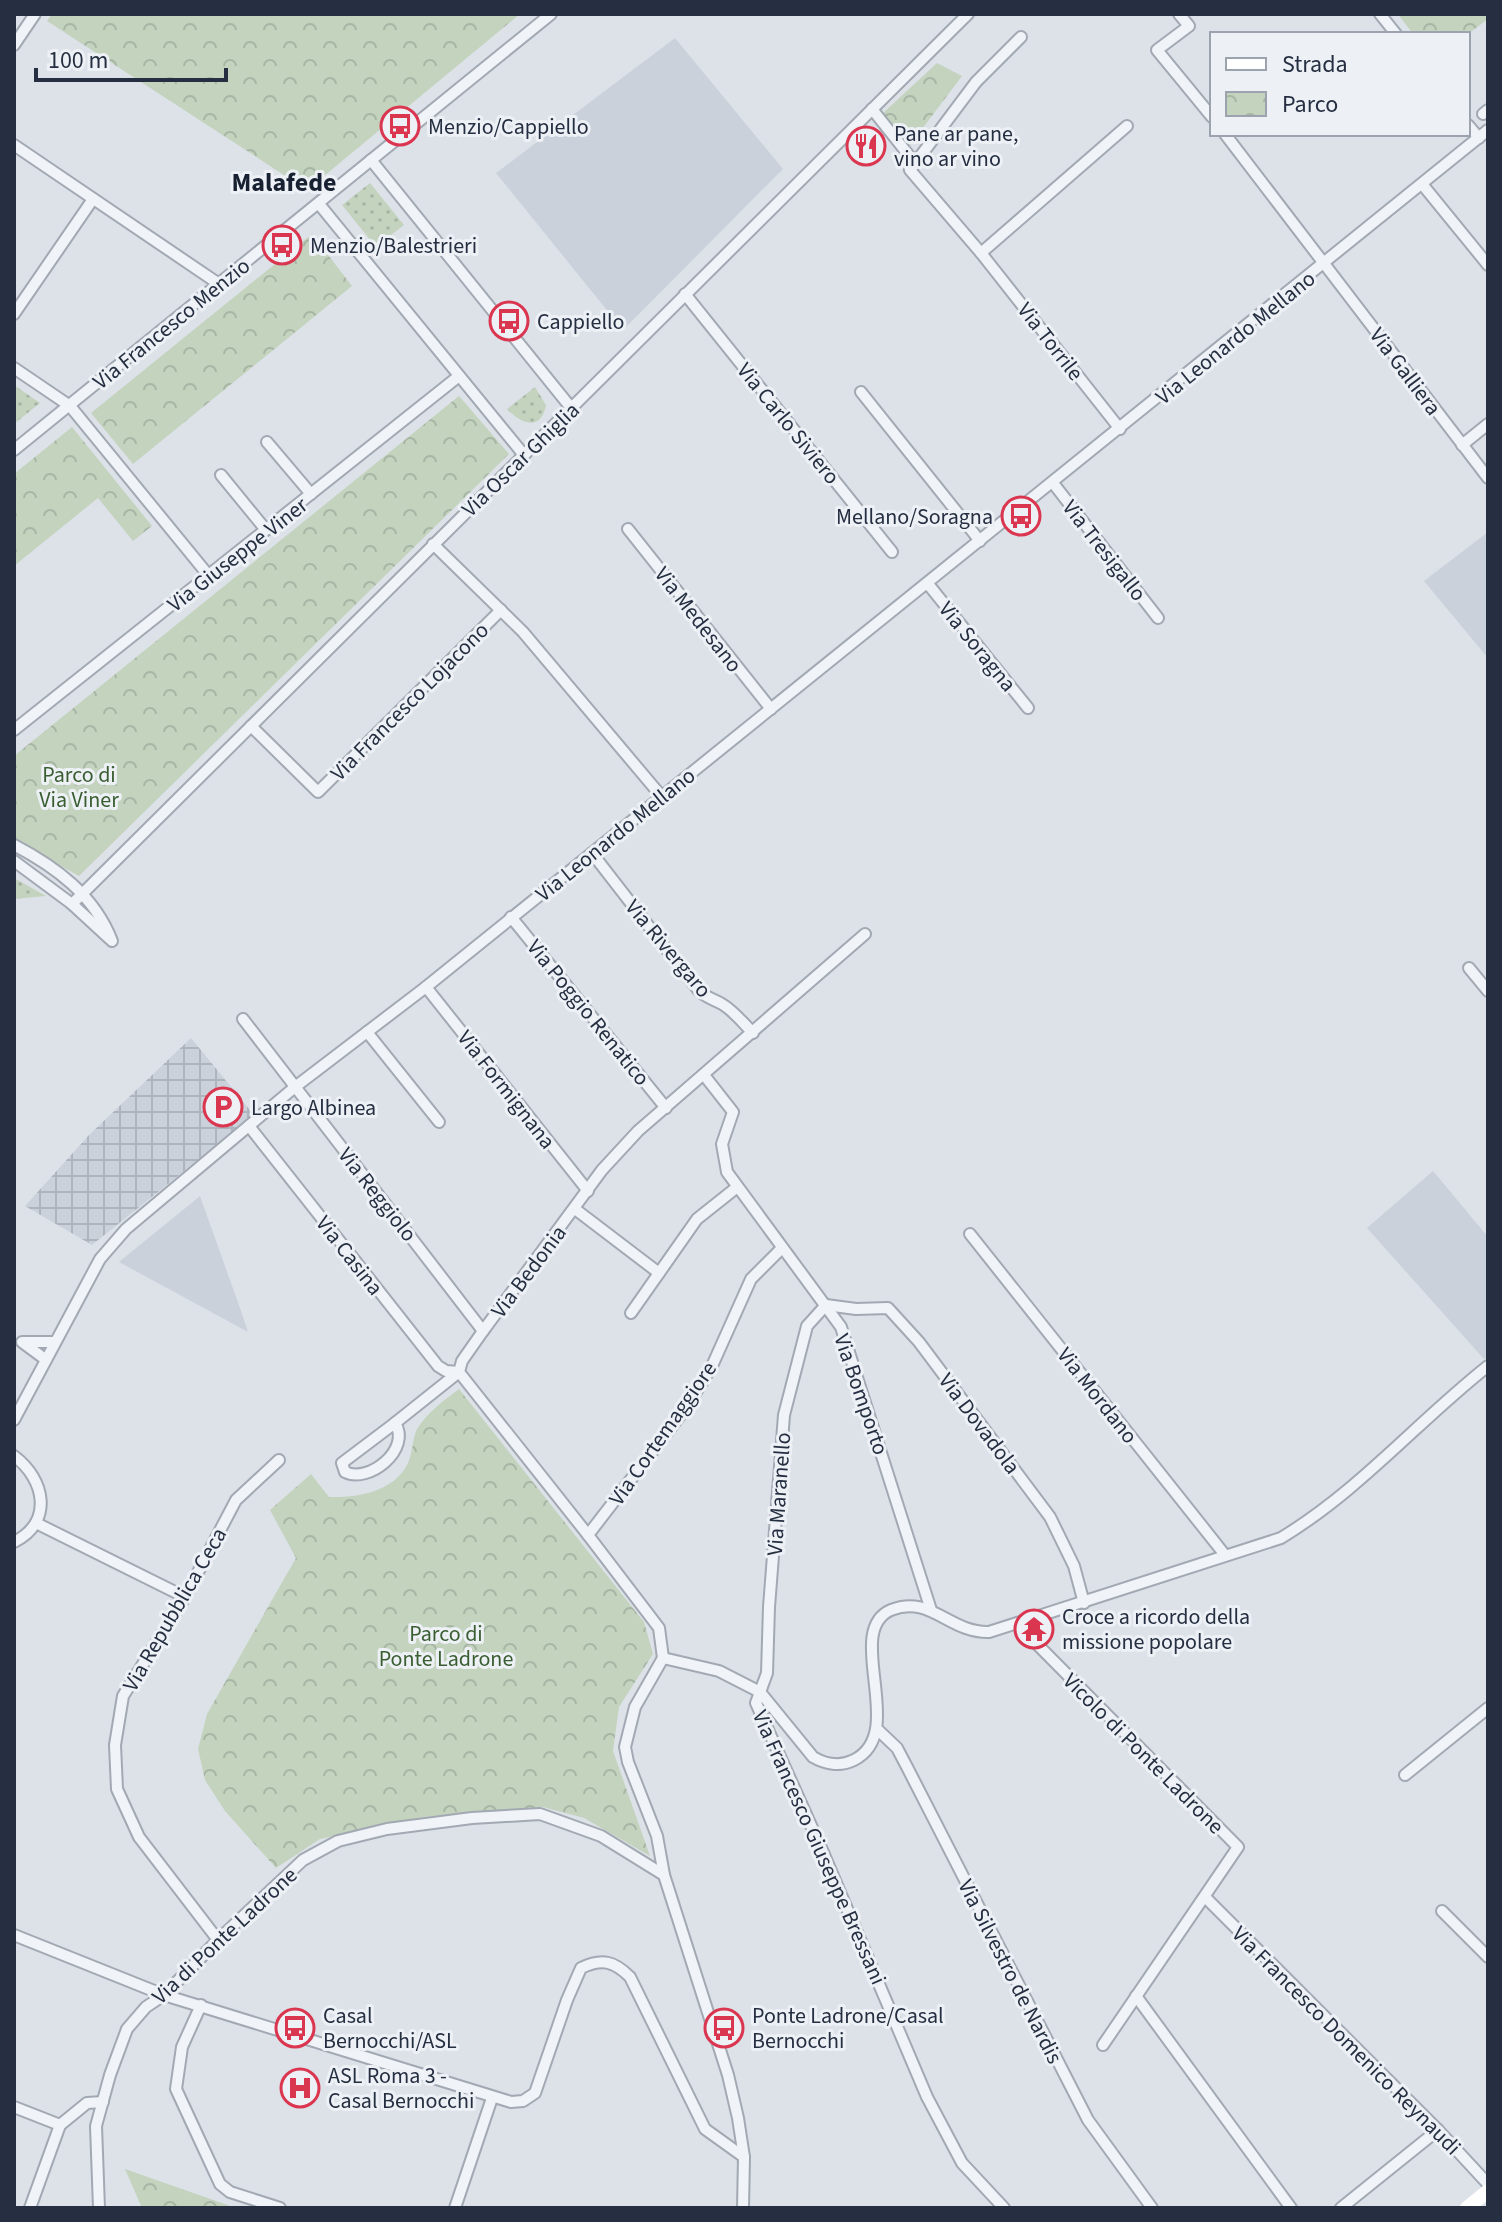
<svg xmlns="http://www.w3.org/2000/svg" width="1502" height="2222" viewBox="0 0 1502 2222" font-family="'Source Sans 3',sans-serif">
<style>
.built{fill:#cbd1db}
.industrial{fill:url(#industrial-grid)}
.grass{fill:url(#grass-dots)}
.park{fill:url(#park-crowns)}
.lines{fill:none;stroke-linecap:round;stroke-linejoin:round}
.street-casing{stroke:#a2a9b3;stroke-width:14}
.street{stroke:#f0f3f7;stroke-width:10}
.secondary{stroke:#fff;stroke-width:14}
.labels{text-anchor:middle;stroke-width:6;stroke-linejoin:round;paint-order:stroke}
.poi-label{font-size:22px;fill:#252f41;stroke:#edf1f6;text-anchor:start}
.street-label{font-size:22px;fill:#252f41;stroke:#edf1f6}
.park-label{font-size:22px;fill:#3a5e31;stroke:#edf1f6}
.quarter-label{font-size:26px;font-weight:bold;fill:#182131;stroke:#edf1f6}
</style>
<defs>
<pattern id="industrial-grid" width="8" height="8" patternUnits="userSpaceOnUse" patternTransform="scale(2)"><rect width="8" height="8" fill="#cbd1db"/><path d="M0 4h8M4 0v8" fill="none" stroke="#aeb4bd"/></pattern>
<pattern id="grass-dots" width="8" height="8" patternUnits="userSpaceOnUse" patternTransform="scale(2)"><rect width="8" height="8" fill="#c3d3be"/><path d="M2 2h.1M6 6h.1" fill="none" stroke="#a7b5a4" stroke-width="1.8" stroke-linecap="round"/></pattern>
<pattern id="park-crowns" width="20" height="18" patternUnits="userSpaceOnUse" patternTransform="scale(2)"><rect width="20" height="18" fill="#c3d3be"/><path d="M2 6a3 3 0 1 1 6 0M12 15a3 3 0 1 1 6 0" fill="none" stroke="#a7b5a4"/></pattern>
</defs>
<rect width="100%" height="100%" fill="#dde2e9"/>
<g class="built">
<polygon points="675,38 783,169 623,330 496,173"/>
<polygon points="1488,532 1488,658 1424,581"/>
<polygon points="1433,1171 1488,1237 1488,1356 1484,1359 1367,1228"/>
<polygon points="200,1196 241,1311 248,1332 119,1262"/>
</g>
<polygon class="industrial" points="191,1038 254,1115 92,1245 25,1206 89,1135"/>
<g class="grass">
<polygon points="370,183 404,225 376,247 342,205"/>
<polygon points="14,385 40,403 14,424"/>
<path d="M 535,387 L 546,405 C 541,432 521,424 507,409 Z"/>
<polygon points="14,878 46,896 14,899"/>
</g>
<g class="park">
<polygon points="52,14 520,14 307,190 47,21"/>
<polygon points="1398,14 1488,14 1488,19 1468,34 1413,34"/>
<polygon points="937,63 962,76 910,145 883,113"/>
<polygon points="312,234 352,286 133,464 91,413"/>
<polygon points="459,396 509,454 79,876 14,840 14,756"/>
<polygon points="72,427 152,526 133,541 98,498 14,566 14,474"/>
<path d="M 459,1389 L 644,1622 L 653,1654 L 619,1707 L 613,1751 L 650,1856 L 584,1818 L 543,1807 L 423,1817 L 320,1839 L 276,1868 L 225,1811 L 205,1780 L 198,1749 L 207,1714 L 296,1558 L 270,1510 L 311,1474 L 329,1497 C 356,1498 393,1492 407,1465 C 413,1454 412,1439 417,1429 C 427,1413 444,1400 459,1389 Z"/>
<polygon points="125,2169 236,2208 142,2208"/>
</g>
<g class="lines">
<defs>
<g id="street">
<polyline points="1179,14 1189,26 1157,50 1212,117"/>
<polyline points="1380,14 1396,34"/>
<polyline points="1021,37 976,82 910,170 981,253 1120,429"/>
<polyline points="14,45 35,14"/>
<polyline points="872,109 915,163"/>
<polyline points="1483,114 1488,110"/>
<polyline points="1468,125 1479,138"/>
<polyline points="1225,134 1488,478"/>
<polyline points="14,145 219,284"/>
<polyline points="371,160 572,409"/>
<polyline points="1422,184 1488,265"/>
<polyline points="319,204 524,455"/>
<polyline points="981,253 1127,126"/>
<polyline points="685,294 892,552"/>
<polyline points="14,314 93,199"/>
<polyline points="14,368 70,406 209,576"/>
<polyline points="861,392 980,541"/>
<polyline points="267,442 311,494"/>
<polyline points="1462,445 1488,424"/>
<polyline points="14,450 551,14"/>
<polyline points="221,475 266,530"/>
<polyline points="1053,483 1158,618"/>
<polyline points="628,529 771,709"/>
<polyline points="433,544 523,632 662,797"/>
<polyline points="928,584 1028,708"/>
<polyline points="251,726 318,792 501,610"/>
<polyline points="14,730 459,376"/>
<path d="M 14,845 C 56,867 94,895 112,941"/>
<path d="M 592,853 L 699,991 C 707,998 713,999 722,1004 C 734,1011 744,1024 753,1033"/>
<polyline points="14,861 72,904 110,939"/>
<polyline points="72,904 968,14"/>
<polyline points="511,917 666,1108"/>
<polyline points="1469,968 1488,991"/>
<polyline points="426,987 588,1191"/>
<polyline points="243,1019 483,1331"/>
<polyline points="367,1032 439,1122"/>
<polyline points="704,1075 733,1112 722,1144 727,1172 841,1327 931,1610"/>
<polyline points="249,1126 438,1366 446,1371 459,1372"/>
<polyline points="575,1209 659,1273"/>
<polyline points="970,1234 1225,1555"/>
<polyline points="631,1313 697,1219 736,1188"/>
<polyline points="45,1359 22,1342 54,1342"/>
<polyline points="14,1420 100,1259 126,1229 295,1087 426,987 1488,130"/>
<path d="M 395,1423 C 412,1449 369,1484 345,1472 L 342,1463 Z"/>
<polyline points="395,1423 459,1372"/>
<path d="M 14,1456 C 45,1479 54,1522 14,1542"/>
<polyline points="36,1523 185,1597"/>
<polyline points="588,1535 686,1408 712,1366 751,1279 782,1248"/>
<polyline points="1017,1624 1238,1847 1103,2045"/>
<polyline points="663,1658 659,1628 588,1535 459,1372 462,1361 483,1331 602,1170 638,1131 865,934"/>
<polyline points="878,1730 897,1748 907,1767 1088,2120 1152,2208"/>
<polyline points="1405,1775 1488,1708"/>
<path d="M 664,1875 L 657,1836 L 628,1762 L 625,1747 L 635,1707 L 663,1658 L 719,1671 L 760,1692 L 813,1757 C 825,1764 840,1767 854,1760 C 909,1733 842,1631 891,1610 C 930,1594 949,1633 989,1632 L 1281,1538 C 1360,1490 1416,1423 1488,1366"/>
<polyline points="1205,1897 1438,2130 1488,2184"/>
<polyline points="1442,1911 1488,1957"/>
<path d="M 14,1935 L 164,1995 L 511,2102 L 523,2101 L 535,2093 L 567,2000 L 581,1968 C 602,1958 614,1961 630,1977 L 705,2129 L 744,2157"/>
<polyline points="218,1940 139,1837 117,1789 115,1745 123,1696 185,1597 236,1500 279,1460"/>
<polyline points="1136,1996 1291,2208"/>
<polyline points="201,2005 182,2047 176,2089 220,2184 230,2192 280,2208"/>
<polyline points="14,2107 60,2125 87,2103 103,2102"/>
<polyline points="30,2208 60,2125"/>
<polyline points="99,2208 96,2126 110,2075 127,2029 146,2007 164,1995 218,1940 303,1860 338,1841 387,1829 472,1818 540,1814 601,1836 664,1875 728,2075 738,2118 744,2157 743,2208"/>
<polyline points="455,2208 492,2098"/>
<polyline points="1004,2208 962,2163 927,2097 822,1850 756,1703 767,1673 769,1607 784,1415 807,1326 826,1305 856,1309 888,1308 919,1342 1050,1517 1074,1566 1084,1603"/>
<polyline points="1341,2208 1438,2130"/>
</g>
</defs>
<use href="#street" class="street-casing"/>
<use href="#street" class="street"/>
<polyline class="secondary" points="1467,2208 1488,2191"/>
</g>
<defs>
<symbol id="bus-ring" viewBox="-11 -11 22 22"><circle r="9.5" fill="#edf1f6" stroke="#da3650" stroke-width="1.5"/><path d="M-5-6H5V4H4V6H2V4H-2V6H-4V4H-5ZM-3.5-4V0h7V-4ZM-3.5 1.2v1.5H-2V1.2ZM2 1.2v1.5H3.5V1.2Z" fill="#da3650"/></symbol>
<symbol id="restaurant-ring" viewBox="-11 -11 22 22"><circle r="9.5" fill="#edf1f6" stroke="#da3650" stroke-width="1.5"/><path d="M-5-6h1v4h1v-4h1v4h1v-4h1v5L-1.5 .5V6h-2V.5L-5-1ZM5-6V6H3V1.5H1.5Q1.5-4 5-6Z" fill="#da3650"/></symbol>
<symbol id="parking-ring" viewBox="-11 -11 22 22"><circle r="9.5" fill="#edf1f6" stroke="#da3650" stroke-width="1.5"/><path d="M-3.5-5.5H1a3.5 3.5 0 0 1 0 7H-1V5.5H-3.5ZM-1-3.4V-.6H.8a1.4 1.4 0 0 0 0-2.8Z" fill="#da3650"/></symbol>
<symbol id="temple-ring" viewBox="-11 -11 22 22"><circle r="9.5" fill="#edf1f6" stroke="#da3650" stroke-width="1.5"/><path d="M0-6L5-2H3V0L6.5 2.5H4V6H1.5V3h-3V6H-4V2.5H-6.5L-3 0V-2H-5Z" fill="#da3650"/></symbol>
<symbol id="hospital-ring" viewBox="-11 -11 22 22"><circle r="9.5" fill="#edf1f6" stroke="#da3650" stroke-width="1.5"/><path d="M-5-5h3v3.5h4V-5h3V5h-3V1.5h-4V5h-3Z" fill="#da3650"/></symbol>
</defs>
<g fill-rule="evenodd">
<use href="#bus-ring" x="378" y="104" width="44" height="44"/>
<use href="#restaurant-ring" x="844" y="124" width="44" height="44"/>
<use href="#bus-ring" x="260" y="223" width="44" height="44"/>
<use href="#bus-ring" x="487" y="299" width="44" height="44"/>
<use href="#bus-ring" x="999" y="494" width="44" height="44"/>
<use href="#parking-ring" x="201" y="1085" width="44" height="44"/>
<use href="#temple-ring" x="1012" y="1607" width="44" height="44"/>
<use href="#bus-ring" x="273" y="2006" width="44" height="44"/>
<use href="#bus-ring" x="702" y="2006" width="44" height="44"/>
<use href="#hospital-ring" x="278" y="2066" width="44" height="44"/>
</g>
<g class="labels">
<g class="poi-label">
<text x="428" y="134">Menzio/Cappiello</text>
<text x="894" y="141">Pane ar pane,<tspan x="894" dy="25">vino ar vino</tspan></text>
<text x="310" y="253">Menzio/Balestrieri</text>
<text x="537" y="329">Cappiello</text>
<text x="993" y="524" text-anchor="end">Mellano/Soragna</text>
<text x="251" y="1115">Largo Albinea</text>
<text x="1062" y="1624">Croce a ricordo della<tspan x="1062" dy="25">missione popolare</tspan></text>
<text x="323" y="2023">Casal<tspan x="323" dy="25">Bernocchi/ASL</tspan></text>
<text x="752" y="2023">Ponte Ladrone/Casal<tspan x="752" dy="25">Bernocchi</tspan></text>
<text x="328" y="2083">ASL Roma 3 -<tspan x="328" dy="25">Casal Bernocchi</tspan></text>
</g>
<g class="street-label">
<text transform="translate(171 323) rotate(-39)" y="8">Via Francesco Menzio</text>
<text transform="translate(1235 337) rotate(-39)" y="8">Via Leonardo Mellano</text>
<text transform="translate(1051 341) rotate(52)" y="8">Via Torrile</text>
<text transform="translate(1406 371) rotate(53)" y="8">Via Galliera</text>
<text transform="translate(789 423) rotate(51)" y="8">Via Carlo Siviero</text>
<text transform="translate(520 459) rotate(-44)" y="8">Via Oscar Ghiglia</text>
<text transform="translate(1105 550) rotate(52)" y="8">Via Tresigallo</text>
<text transform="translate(237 554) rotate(-38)" y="8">Via Giuseppe Viner</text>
<text transform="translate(699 619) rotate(52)" y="8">Via Medesano</text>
<text transform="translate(978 646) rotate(51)" y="8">Via Soragna</text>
<text transform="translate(409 701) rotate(-45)" y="8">Via Francesco Lojacono</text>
<text transform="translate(615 834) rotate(-39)" y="8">Via Leonardo Mellano</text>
<text transform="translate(669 948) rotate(50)" y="8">Via Rivergaro</text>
<text transform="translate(589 1012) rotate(51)" y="8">Via Poggio Renatico</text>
<text transform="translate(507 1089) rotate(52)" y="8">Via Formignana</text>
<text transform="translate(378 1194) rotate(52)" y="8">Via Reggiolo</text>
<text transform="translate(350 1255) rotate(52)" y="8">Via Casina</text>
<text transform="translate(528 1271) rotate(-53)" y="8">Via Bedonia</text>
<text transform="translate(862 1394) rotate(71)" y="8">Via Bomporto</text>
<text transform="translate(1098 1395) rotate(52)" y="8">Via Mordano</text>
<text transform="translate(980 1423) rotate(53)" y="8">Via Dovadola</text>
<text transform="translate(662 1433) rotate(-55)" y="8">Via Cortemaggiore</text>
<text transform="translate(778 1494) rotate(-86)" y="8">Via Maranello</text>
<text transform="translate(174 1609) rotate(-60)" y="8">Via Repubblica Ceca</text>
<text transform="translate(1144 1753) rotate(45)" y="8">Vicolo di Ponte Ladrone</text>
<text transform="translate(820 1847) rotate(66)" y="8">Via Francesco Giuseppe Bressani</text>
<text transform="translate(224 1935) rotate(-43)" y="8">Via di Ponte Ladrone</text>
<text transform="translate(1011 1971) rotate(63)" y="8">Via Silvestro de Nardis</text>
<text transform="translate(1347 2040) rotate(45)" y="8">Via Francesco Domenico Reynaudi</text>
</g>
<g class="park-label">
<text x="79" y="782">Parco di<tspan x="79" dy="25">Via Viner</tspan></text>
<text x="446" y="1641">Parco di<tspan x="446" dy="25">Ponte Ladrone</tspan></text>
</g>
<g class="quarter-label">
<text x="284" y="191">Malafede</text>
</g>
</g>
<rect width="1502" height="2222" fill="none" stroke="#252f41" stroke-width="32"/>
<rect x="1210" y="32" width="260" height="104" fill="#edf1f6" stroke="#9da3ae" stroke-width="2"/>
<rect x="1226" y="58" width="40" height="12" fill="#ffffff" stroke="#9da3ae" stroke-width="2"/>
<text x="1282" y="72" font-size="24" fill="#252f41">Strada</text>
<rect x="1226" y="92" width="40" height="24" fill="url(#park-crowns)" stroke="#9da3ae" stroke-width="2"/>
<text x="1282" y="112" font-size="24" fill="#252f41">Parco</text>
<path d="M36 68v12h190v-12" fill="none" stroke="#252f41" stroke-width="4"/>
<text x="48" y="68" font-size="24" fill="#252f41" stroke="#edf1f6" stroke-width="6" paint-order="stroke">100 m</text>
</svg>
